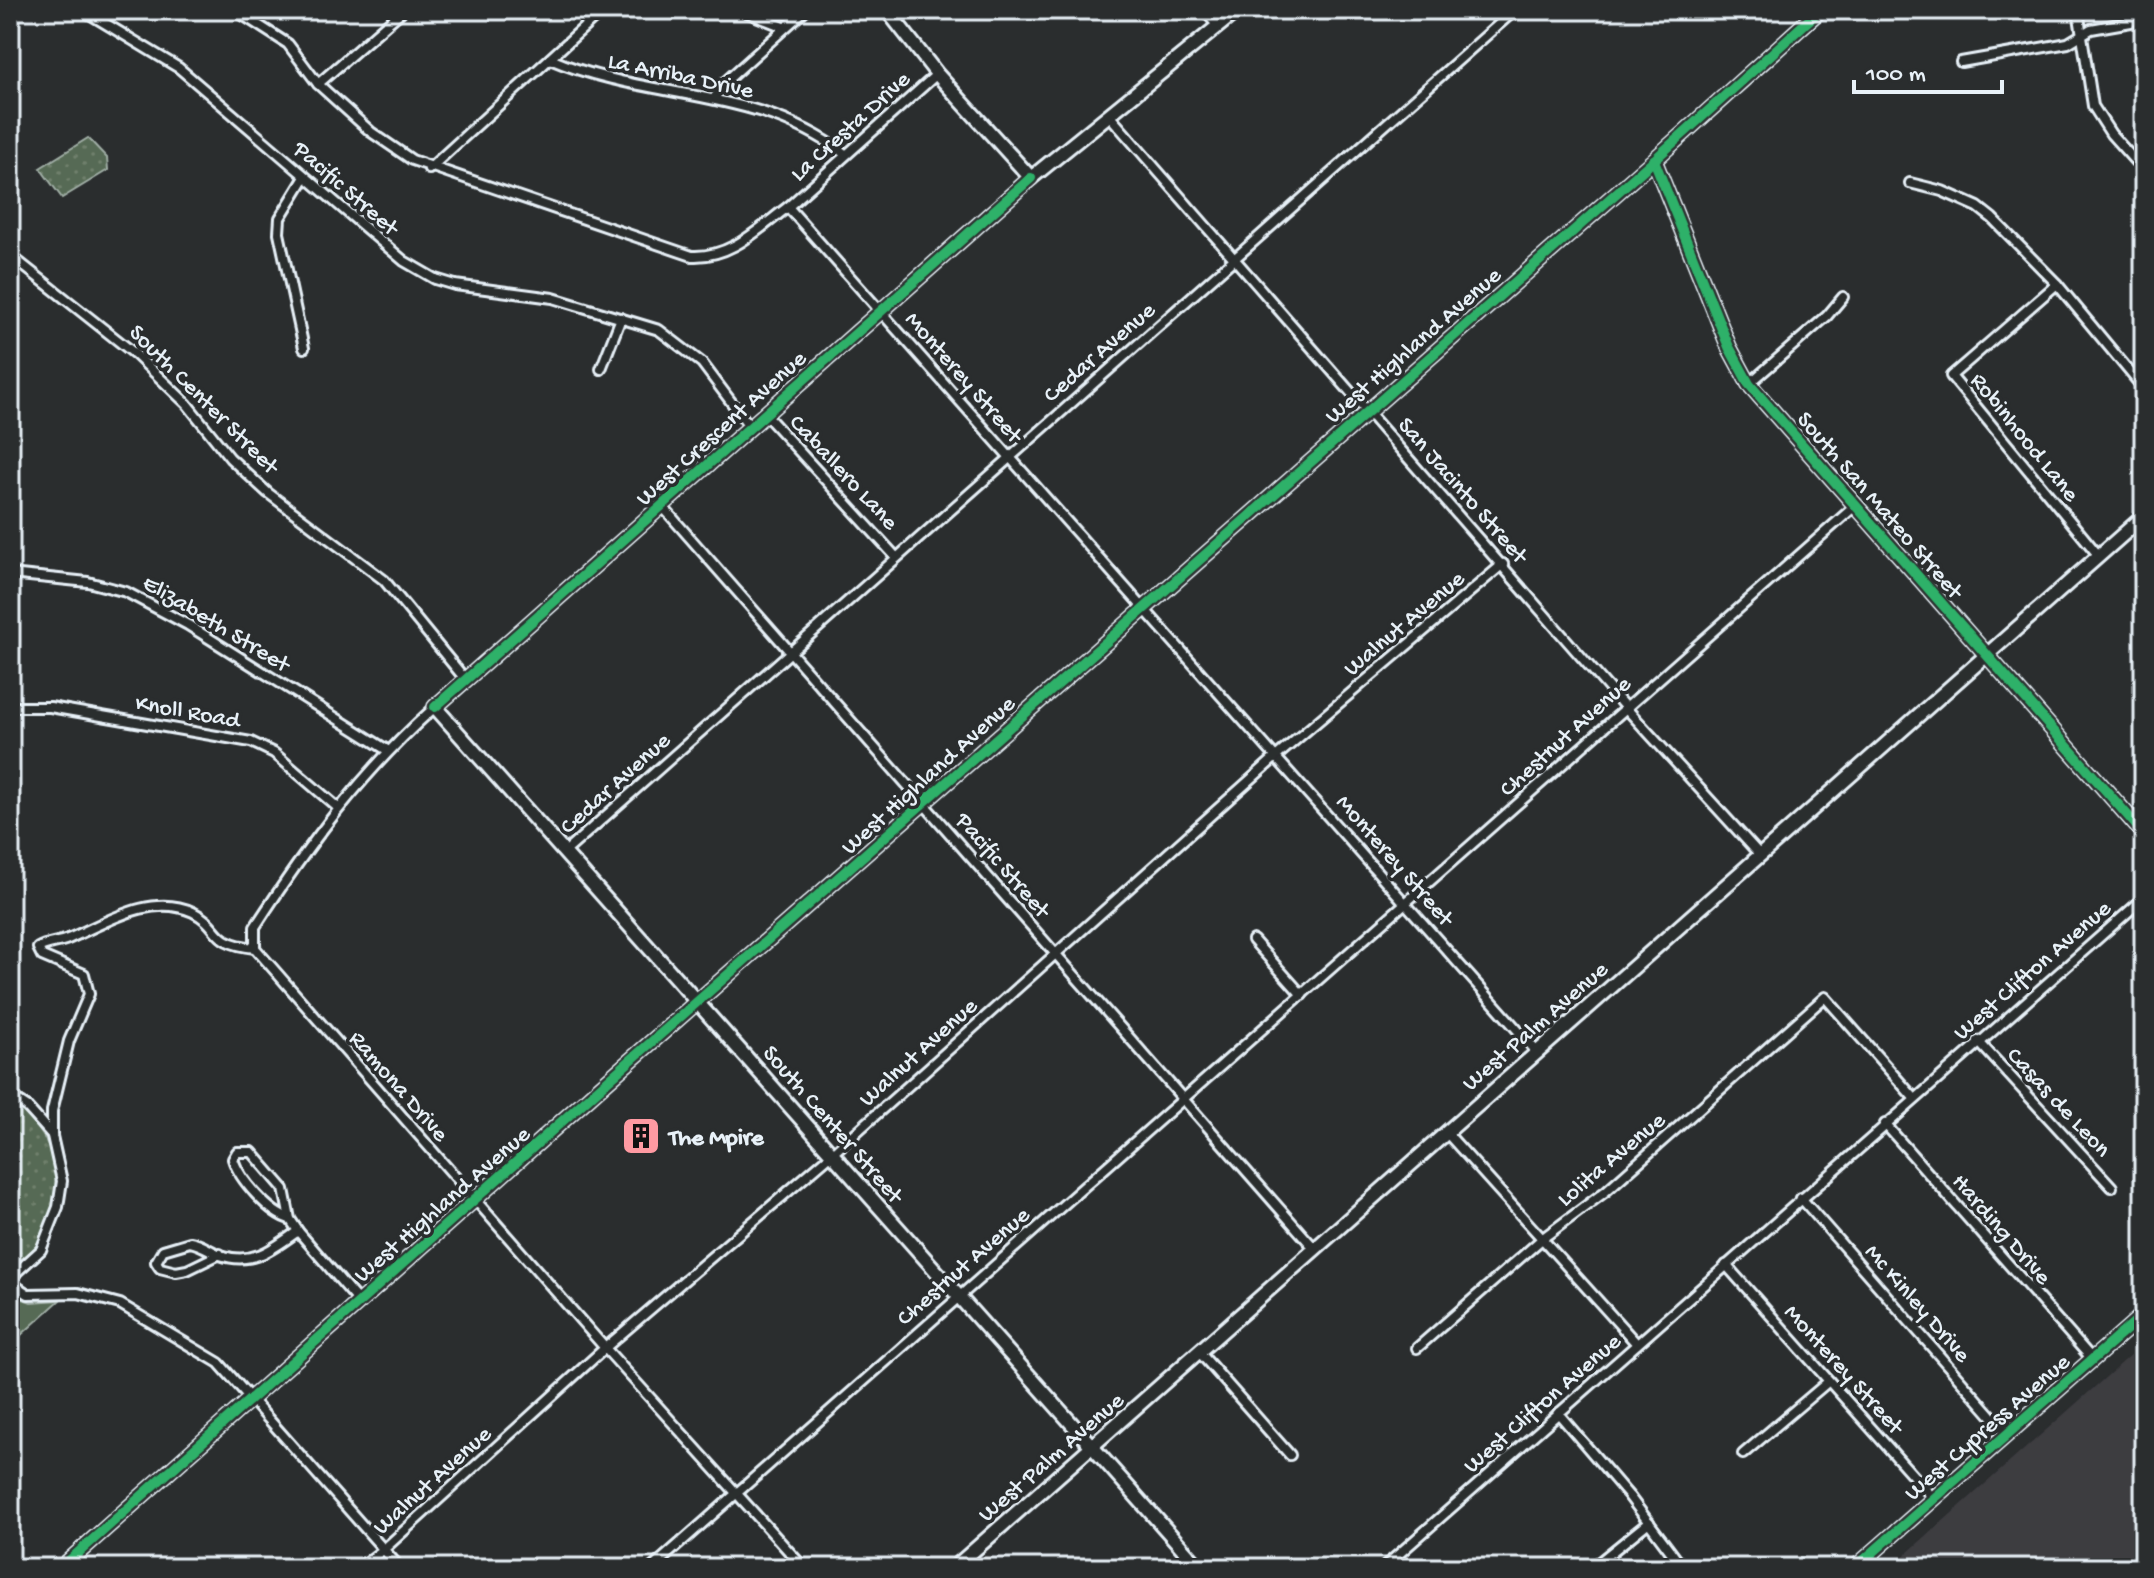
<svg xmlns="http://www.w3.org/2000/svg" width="2154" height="1578" viewBox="0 0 2154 1578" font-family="'Gochi Hand',sans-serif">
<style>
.built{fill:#3e3c41}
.green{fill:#576a54;stroke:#a0aea6;stroke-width:2}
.garden{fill:url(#garden-dots);stroke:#a0aea6;stroke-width:2}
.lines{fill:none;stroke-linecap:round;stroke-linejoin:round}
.street-casing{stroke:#e8f1f8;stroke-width:14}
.secondary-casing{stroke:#e8f1f8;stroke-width:18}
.street{stroke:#2a2d2e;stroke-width:8}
.secondary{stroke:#2a2d2e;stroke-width:12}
.cycleway-casing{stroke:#2a2d2e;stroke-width:15}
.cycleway{stroke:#2db169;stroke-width:10}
.labels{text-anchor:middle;stroke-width:7;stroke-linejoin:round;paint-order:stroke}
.street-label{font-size:24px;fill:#e8f1f8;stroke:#2a2d2e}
.poi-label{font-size:24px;font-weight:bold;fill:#e8f1f8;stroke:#2a2d2e;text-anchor:start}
</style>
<defs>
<pattern id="garden-dots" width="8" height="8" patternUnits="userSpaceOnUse" patternTransform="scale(2)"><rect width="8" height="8" fill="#576a54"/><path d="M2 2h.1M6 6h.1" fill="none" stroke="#6f806d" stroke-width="1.8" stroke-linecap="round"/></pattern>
</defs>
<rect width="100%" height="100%" fill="#2a2d2e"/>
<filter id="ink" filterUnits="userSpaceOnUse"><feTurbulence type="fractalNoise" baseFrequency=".0125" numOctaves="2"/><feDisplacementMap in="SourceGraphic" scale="16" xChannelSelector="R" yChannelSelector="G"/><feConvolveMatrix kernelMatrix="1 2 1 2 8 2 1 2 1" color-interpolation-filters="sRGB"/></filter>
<g filter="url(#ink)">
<polygon class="built" points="2132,1354 2144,1388 2144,1568 1890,1568"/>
<polygon class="green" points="10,1294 31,1302 60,1300 10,1345"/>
<g class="garden">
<polygon points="88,138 107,158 108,170 62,198 40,168"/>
<path d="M 10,1101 C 48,1130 63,1162 52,1209 C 45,1234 37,1249 18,1266 L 10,1259 Z"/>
</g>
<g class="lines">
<defs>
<g id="street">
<polyline points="83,10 179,68 404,261 435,279 455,285 553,298 659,330 702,363 750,427"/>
<path d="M 235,10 L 288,44 L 318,84 L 371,132 L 412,160 L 692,256 C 731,258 758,229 788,207 L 1537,1052"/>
<polyline points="741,10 784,27"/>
<polyline points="1204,10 1218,26"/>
<polyline points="2078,10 2093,106 2111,134 2144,171"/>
<path d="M 550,59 C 648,101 755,86 845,154"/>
<polyline points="1961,62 2068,43 2091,29 2131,22"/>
<polyline points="318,84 403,10"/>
<polyline points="715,97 725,82 805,10"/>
<polyline points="1108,114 1625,707 1760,855"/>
<polyline points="429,169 603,10"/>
<polyline points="1910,183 1942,191 1978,207 1992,218 2057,284 2144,389"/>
<polyline points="788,207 937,74"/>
<polyline points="10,255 135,354 187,404 230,458 268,493 384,580 465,679"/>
<polyline points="2057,284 1951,376 2099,556"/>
<polyline points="304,348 279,233 280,218 305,177"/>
<polyline points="601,369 621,318"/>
<polyline points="1749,384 1827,316 1843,297"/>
<polyline points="765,414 895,556"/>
<polyline points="662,506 1315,1249"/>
<polyline points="10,574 88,582 126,592 188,625 387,750"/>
<polyline points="10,707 50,707 251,742 274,753 337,807"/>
<path d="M 435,707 C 362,772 308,845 255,927 L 255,948 L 605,1348 L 804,1568"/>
<polyline points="565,852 1515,10"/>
<polyline points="1253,940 1302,995"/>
<polyline points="1978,1041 2112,1187"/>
<polyline points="10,1096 27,1107 52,1135"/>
<polyline points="1885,1124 2092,1359"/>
<polyline points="1446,1132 1637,1344"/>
<polyline points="1801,1198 2007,1433"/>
<path d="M 290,1219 C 270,1214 239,1179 233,1159 L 237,1152 L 252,1152 L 284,1189 L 290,1219 L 298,1231 L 359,1302"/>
<path d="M 220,1254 L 187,1270 L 176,1272 L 160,1268 L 156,1262 L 163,1250 L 190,1242 C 202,1244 210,1251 220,1255 C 253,1266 273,1249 298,1231"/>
<polyline points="1726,1265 1934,1499"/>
<path d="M 10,1278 L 41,1250 L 58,1207 L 62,1181 L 52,1136 L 52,1111 L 69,1041 L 89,994 L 84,974 L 42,956 L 38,948 C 47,943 58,943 68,939 C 104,924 151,892 193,912 C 223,927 208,943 255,948"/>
<polyline points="10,1282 28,1294 78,1293 120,1304 219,1363 400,1568"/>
<polyline points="1417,1348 1543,1238 1606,1191 1825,997 1914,1098"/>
<polyline points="1200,1353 1290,1455"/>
<polyline points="1558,1413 1629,1496 1683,1568"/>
<polyline points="1743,1454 1829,1381"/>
<polyline points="359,1568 383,1550 605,1348 832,1154 1278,755 1503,564"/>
<polyline points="652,1568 1855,506"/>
<polyline points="1172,1568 1188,1554"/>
<polyline points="1383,1568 2144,898"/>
<polyline points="1592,1568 1649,1522"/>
</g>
<g id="secondary">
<polyline points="887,10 937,74 1031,178"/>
<polyline points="1654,160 1729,347 1749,384 2144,834"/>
<polyline points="61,1568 614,1075 1654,160 1820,10"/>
<polyline points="954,1568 2144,516"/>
<polyline points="1200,1568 435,707 1031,178 1238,10"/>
<polyline points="1855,1568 2144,1314"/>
</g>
</defs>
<use href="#street" class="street-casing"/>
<use href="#secondary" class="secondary-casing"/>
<use href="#street" class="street"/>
<use href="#secondary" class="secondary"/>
<defs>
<g id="cycleway">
<polyline points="1654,160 1729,347 1749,384 2144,834"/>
<polyline points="435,707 1031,178"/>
<polyline points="61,1568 614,1075 1654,160 1820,10"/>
<polyline points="1855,1568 2144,1314"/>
</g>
</defs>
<use href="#cycleway" class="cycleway-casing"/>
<use href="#cycleway" class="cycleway"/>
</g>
</g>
<defs>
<symbol id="building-square" viewBox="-11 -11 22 22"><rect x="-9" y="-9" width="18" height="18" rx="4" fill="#ff9aa2" stroke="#2a2d2e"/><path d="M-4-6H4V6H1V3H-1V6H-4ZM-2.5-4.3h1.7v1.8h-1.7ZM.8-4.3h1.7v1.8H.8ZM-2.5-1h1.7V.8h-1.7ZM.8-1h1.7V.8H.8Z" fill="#111"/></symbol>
</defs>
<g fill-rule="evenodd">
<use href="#building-square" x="619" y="1114" width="44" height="44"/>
</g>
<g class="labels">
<g class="street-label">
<text transform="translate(681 74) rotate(12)" y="8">La Arriba Drive</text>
<text transform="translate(849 125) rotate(-42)" y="8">La Cresta Drive</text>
<text transform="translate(347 187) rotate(41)" y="8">Pacific Street</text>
<text transform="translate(1412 344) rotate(-41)" y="8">West Highland Avenue</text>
<text transform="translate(1098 351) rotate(-41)" y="8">Cedar Avenue</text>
<text transform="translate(965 376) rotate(49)" y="8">Monterey Street</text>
<text transform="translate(205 398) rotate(45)" y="8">South Center Street</text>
<text transform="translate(720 427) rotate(-42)" y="8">West Crescent Avenue</text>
<text transform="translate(2026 436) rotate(51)" y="8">Robinhood Lane</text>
<text transform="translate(845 471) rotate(47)" y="8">Caballero Lane</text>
<text transform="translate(1464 489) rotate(49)" y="8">San Jacinto Street</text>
<text transform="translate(1881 504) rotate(49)" y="8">South San Mateo Street</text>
<text transform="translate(217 622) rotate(31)" y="8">Elizabeth Street</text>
<text transform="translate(1403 622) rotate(-40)" y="8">Walnut Avenue</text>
<text transform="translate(188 710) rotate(10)" y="8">Knoll Road</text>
<text transform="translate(1564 735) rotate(-42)" y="8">Chestnut Avenue</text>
<text transform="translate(927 774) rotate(-42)" y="8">West Highland Avenue</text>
<text transform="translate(614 782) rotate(-42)" y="8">Cedar Avenue</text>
<text transform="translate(1396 859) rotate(49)" y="8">Monterey Street</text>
<text transform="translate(1004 864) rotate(49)" y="8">Pacific Street</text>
<text transform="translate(2031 969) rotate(-41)" y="8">West Clifton Avenue</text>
<text transform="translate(1534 1025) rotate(-41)" y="8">West Palm Avenue</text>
<text transform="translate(917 1051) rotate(-42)" y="8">Walnut Avenue</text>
<text transform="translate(400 1085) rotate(49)" y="8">Ramona Drive</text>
<text transform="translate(2060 1101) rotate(47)" y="8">Casas de Leon</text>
<text transform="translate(834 1123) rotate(49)" y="8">South Center Street</text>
<text transform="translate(1610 1158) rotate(-40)" y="8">Lolita Avenue</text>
<text transform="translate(441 1203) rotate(-41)" y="8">West Highland Avenue</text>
<text transform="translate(2003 1228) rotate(49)" y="8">Harding Drive</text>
<text transform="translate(962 1265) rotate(-41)" y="8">Chestnut Avenue</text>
<text transform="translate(1919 1302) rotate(49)" y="8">Mc Kinley Drive</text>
<text transform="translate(1845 1368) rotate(48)" y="8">Monterey Street</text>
<text transform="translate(1541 1402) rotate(-41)" y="8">West Clifton Avenue</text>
<text transform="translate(1986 1426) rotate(-41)" y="8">West Cypress Avenue</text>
<text transform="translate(1050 1456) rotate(-41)" y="8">West Palm Avenue</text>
<text transform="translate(431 1479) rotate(-42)" y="8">Walnut Avenue</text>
</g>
<g class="poi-label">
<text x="669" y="1144">The Mpire</text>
</g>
</g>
<rect width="2154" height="1578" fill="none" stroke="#2a2d2e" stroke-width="40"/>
<rect x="20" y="20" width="2114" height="1538" fill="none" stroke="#e8f1f8" stroke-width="3" filter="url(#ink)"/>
<path d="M1854 80v12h148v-12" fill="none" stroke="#e8f1f8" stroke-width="4"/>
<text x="1866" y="80" font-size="24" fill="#e8f1f8" stroke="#2a2d2e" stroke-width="6" paint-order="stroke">100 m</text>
</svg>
